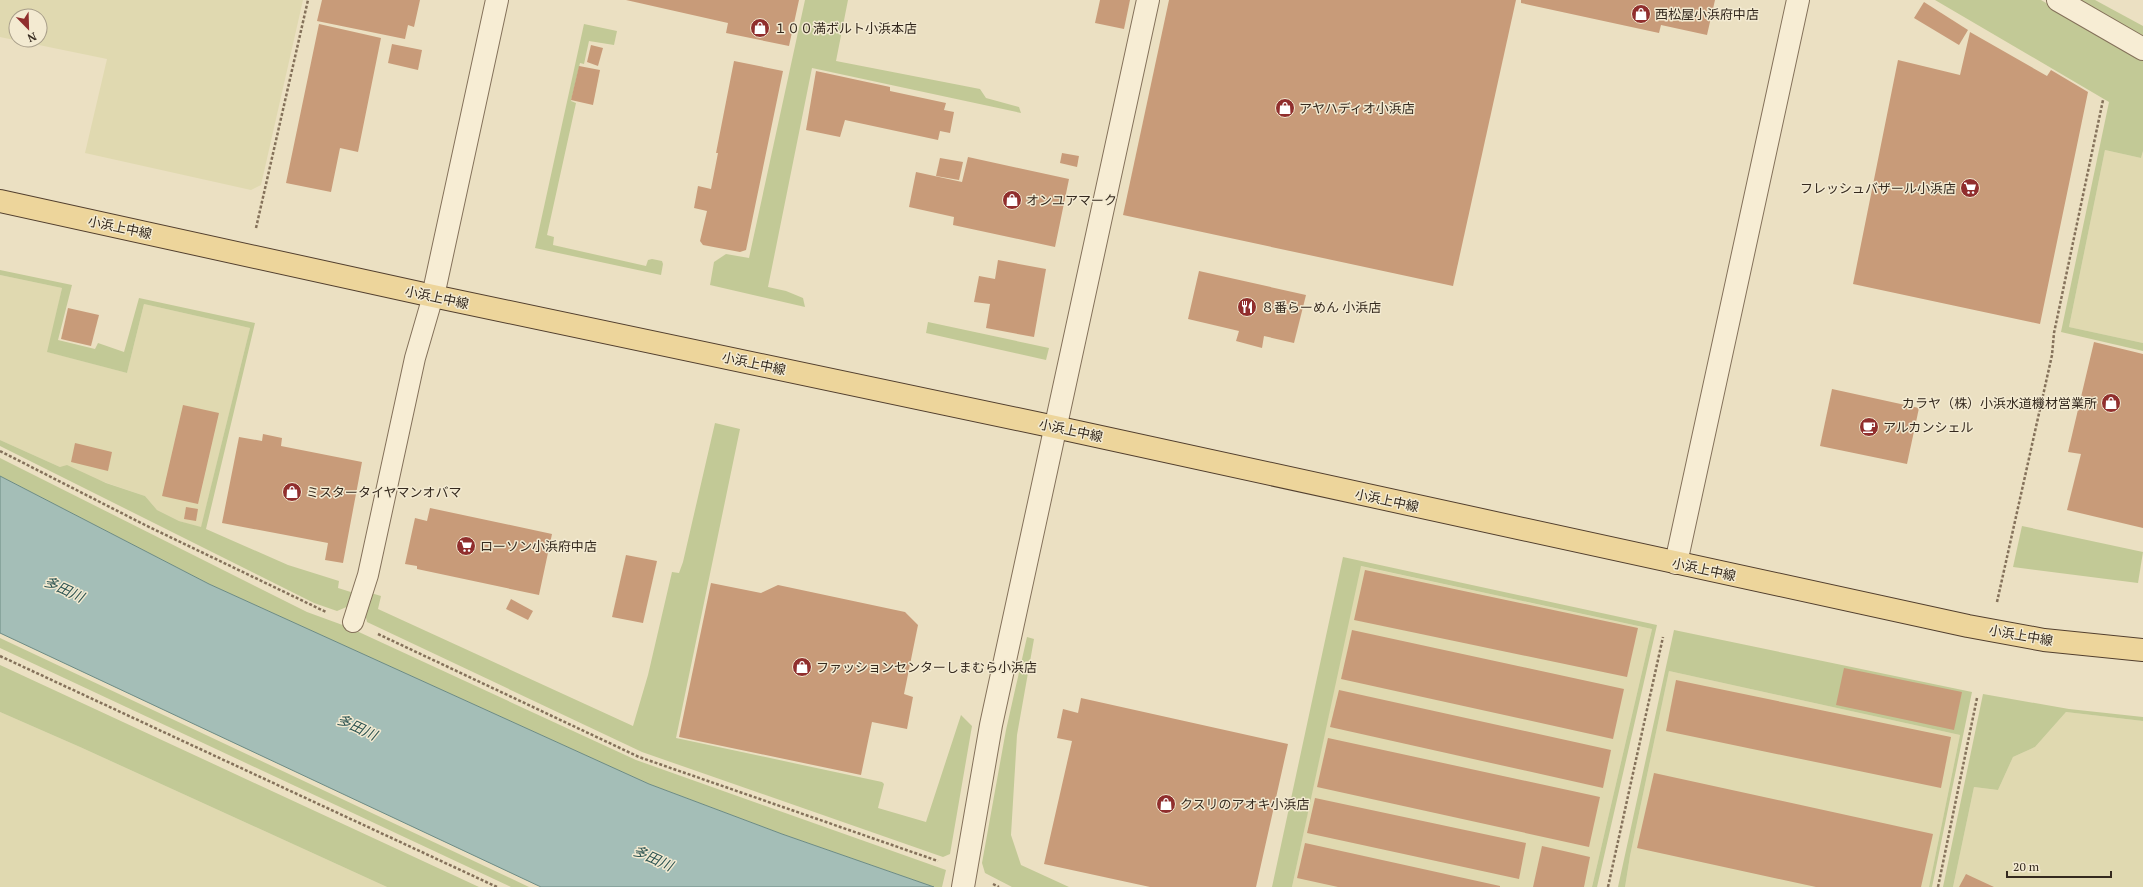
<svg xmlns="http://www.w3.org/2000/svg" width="2143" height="887" viewBox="0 0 2143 887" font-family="'PT Serif','Noto Sans JP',serif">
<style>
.farmland{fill:#e0d9b0;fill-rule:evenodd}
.green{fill:#c2c996}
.water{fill:#a4beb7;stroke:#6c8b84}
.building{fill:#c89b79}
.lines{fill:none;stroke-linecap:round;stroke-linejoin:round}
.service-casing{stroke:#84715a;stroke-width:22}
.minor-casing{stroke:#84715a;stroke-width:24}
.primary-casing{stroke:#523f2e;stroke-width:24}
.path{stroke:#84715a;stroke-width:2.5;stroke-dasharray:3 2;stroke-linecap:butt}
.service{stroke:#f7edd4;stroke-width:20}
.minor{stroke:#f7edd4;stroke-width:22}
.primary{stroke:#edd59b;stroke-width:22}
.labels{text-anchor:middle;stroke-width:3;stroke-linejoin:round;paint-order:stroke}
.poi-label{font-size:13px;fill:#34291e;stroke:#f3ead1;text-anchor:start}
.street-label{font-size:13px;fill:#34291e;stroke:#f3ead1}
.water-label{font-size:14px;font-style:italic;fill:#2d5452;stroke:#f3ead1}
</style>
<rect width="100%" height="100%" fill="#ebe0c2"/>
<g class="farmland">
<path d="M 0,0 L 303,0 L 261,185 L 251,190 L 85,153 L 107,59 L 0,37 ZM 16,16 L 40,16 L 40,40 L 16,40 Z"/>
<polygon points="2105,150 2141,158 2143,151 2143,343 2069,327"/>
<polygon points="0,275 62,288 48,352 127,373 144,304 250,328 201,528 179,521 157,510 145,496 60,467 0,440"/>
<polygon points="1360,566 1652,629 1592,887 1292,887"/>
<polygon points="1669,671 1960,735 1929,887 1625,887 1630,856"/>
<polygon points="0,712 80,747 387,887 0,887"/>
<polygon points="2066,712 2143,721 2143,887 1953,887 1974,787 1998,790 2013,757 2035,747"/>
</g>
<g class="green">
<polygon points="805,0 848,0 836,61 980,89 986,98 1019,107 1021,113 812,68 768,287 786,291 803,298 805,307 710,285 714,262 726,254 749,258"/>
<polygon points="1935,0 2041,0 2143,60 2143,151 2141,158 2105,150 2069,327 2143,343 2143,351 2061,332 2109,102"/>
<polygon points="2078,0 2095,0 2143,26 2143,37"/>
<polygon points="584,24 617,31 614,45 589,41 584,64 580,63 571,101 576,103 547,235 554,237 553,245 646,266 648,260 652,259 662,261 663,264 661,275 535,248"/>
<polygon points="0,270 72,285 58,340 95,349 98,343 124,352 139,298 255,323 206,529 288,565 339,581 338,588 354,593 349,606 337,611 314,603 0,446 0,440 60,467 67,465 106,483 145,496 157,510 179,521 201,527 250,328 144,304 127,373 47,352 62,288 0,275"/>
<polygon points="928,322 1049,348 1046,360 926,333"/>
<polygon points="715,423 740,429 676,738 882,782 884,784 878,808 926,822 961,715 972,726 950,854 943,857 642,752 367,622 364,609 371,593 381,596 378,609 633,726 648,675 672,572 679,573 683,562"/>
<polygon points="0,458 307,612 348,627 636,760 946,870 942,887 934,887 782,834 649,784 209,584 0,476"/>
<polygon points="2022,526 2143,552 2138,583 2013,567"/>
<polygon points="1343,557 1657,625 1597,887 1592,887 1652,629 1361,566 1292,887 1272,887"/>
<polygon points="1674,630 1972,692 1932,887 1929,887 1960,735 1669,671 1630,856 1625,887 1618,887"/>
<polygon points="1027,637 1034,639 1017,735 1011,835 1021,865 1069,887 1012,887 985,873 982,863 1006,730"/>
<polygon points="0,638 529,887 511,887 0,648"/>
<polygon points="0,665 479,887 387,887 80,747 0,712"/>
<polygon points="1983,694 2069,709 2143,717 2143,721 2066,712 2035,747 2013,757 1998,790 1974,787 1953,887 1943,887"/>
</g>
<polygon class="water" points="0,476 209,584 649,784 782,834 934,887 541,887 0,633"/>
<g class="building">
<polygon points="322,0 420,0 414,27 408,25 405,39 317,21"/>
<polygon points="626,0 799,0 789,46 726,33 728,23"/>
<polygon points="1100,0 1130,0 1124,29 1095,23"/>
<polygon points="1169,0 1516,0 1453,286 1123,215"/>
<polygon points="1521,0 1715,0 1707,35 1661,25 1659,33 1521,3"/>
<polygon points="1924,2 1968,30 1959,45 1914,18"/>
<polygon points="319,24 381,38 358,152 340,148 331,192 286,183"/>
<polygon points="1970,32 2047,76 2051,70 2088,92 2040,324 1853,284 1898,60 1960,75"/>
<polygon points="392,44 422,50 418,70 388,63"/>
<polygon points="591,45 603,48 598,66 587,62"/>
<polygon points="734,61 783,71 746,250 740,252 703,245 700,241 707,211 694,208 698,186 711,189 718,153 716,153"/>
<polygon points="579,66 600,70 593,105 571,100"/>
<polygon points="816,71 890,87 890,91 946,103 944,110 954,112 950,133 940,131 938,140 845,120 840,137 806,130"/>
<polygon points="1062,153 1079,156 1077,167 1060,163"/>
<polygon points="968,157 1069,179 1055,247 953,225 954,217 909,207 916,172 962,182"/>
<polygon points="940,158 963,162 959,180 936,176"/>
<polygon points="998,260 1046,269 1034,337 986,328 990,304 974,302 979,276 995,279"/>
<polygon points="1199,271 1306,295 1294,343 1264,336 1262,348 1236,341 1239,331 1188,319"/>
<polygon points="68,308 99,315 91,346 61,339"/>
<polygon points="2094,342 2143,354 2143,528 2067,510 2081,454 2068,452"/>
<polygon points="1832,389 1919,408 1907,464 1820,446"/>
<polygon points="183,405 219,413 198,504 162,496"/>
<polygon points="263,434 282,438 281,446 362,462 343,563 325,560 328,543 222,523 239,437 262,441"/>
<polygon points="75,443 112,452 108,471 71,462"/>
<polygon points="186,507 198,509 196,521 184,519"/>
<polygon points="430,508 552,534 539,595 417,569 417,566 405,564 415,518 427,521"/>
<polygon points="626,555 657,561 643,623 612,617"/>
<polygon points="1365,570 1638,628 1627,677 1354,620"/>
<polygon points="711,583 761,593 778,585 905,612 918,625 904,694 913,697 907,729 872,722 861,775 679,737"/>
<polygon points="511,599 533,611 528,620 506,609"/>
<polygon points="1352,630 1624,689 1613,739 1341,679"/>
<polygon points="1844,668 1962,692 1954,730 1836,705"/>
<polygon points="1676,680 1951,737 1941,788 1666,731"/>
<polygon points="1339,690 1611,750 1603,788 1330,727"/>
<polygon points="1081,698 1288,744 1256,887 1150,887 1044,864 1072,741 1057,738 1063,709 1078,713"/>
<polygon points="1328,738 1600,797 1589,847 1317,787"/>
<polygon points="1654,773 1933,834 1921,887 1816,887 1637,848"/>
<polygon points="1315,798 1526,843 1519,879 1307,833"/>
<polygon points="1305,843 1500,886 1500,887 1338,887 1297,878"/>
<polygon points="1542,846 1590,857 1584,887 1533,887"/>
<polygon points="1966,874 1994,887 1959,887"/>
</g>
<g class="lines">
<defs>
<polyline id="service" points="353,622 368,575 415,358 433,296"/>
<g id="minor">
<polyline points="2058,0 2143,49"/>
<polyline points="433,296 497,0"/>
<polyline points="1676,563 1798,0"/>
<polyline points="963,887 991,725 1148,0"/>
</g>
<polyline id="primary" points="0,201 433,296 1055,427 1968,626 2044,640 2143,650"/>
</defs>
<use href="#service" class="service-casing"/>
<use href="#minor" class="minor-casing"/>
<use href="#primary" class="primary-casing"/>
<g class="path">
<polyline points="256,228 308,0"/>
<polyline points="0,451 145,525 326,612"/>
<polyline points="1997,602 2052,355 2054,333 2103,100"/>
<polyline points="378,634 639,757 938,861"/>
<polyline points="0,656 497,887"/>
<polyline points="993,884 999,887"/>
<polyline points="1608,887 1663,637"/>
<polyline points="1938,887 1977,698"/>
</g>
<use href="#service" class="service"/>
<use href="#minor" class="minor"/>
<use href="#primary" class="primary"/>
</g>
<defs>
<symbol id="shop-disc" viewBox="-11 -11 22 22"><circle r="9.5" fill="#902e2d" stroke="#f3ead1"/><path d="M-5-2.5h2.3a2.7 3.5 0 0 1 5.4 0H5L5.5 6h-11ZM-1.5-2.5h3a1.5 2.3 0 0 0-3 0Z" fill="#fff"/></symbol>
<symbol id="supermarket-disc" viewBox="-11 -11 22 22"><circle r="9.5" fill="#902e2d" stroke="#f3ead1"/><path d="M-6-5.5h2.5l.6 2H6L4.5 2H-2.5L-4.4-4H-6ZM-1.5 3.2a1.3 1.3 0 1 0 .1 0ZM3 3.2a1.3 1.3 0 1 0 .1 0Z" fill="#fff"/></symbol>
<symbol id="restaurant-disc" viewBox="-11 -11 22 22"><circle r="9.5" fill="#902e2d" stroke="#f3ead1"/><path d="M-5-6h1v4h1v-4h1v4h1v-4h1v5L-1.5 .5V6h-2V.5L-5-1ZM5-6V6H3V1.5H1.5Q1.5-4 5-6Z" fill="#fff"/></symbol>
<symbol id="cafe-disc" viewBox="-11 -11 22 22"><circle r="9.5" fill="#902e2d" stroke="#f3ead1"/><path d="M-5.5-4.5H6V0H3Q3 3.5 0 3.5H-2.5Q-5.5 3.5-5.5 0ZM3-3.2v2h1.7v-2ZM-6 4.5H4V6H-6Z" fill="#fff"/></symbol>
</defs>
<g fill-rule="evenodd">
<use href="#shop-disc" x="1630" y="3" width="22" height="22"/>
<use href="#shop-disc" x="749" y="17" width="22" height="22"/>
<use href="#shop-disc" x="1274" y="97" width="22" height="22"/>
<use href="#supermarket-disc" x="1959" y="177" width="22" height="22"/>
<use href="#shop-disc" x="1001" y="189" width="22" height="22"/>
<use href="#restaurant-disc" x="1236" y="296" width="22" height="22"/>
<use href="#shop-disc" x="2100" y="392" width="22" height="22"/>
<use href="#cafe-disc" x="1858" y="416" width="22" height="22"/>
<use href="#shop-disc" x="281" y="481" width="22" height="22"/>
<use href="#supermarket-disc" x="455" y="535" width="22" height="22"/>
<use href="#shop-disc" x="791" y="656" width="22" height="22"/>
<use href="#shop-disc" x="1155" y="793" width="22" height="22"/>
</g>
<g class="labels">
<g class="poi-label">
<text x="1655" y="19">西松屋小浜府中店</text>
<text x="774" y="33">１００満ボルト小浜本店</text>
<text x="1299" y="113">アヤハディオ小浜店</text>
<text x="1956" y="193" text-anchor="end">フレッシュバザール小浜店</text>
<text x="1026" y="205">オンユアマーク</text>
<text x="1261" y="312">８番らーめん 小浜店</text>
<text x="2097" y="408" text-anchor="end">カラヤ（株）小浜水道機材営業所</text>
<text x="1883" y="432">アルカンシェル</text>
<text x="306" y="497">ミスタータイヤマンオバマ</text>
<text x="480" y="551">ローソン小浜府中店</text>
<text x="816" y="672">ファッションセンターしまむら小浜店</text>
<text x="1180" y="809">クスリのアオキ小浜店</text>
</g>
<g class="street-label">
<text transform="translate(120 227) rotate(12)" y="5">小浜上中線</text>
<text transform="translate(437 297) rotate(12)" y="5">小浜上中線</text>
<text transform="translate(754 363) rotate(12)" y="5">小浜上中線</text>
<text transform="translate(1071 430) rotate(12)" y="5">小浜上中線</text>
<text transform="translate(1387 500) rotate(12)" y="5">小浜上中線</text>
<text transform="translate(1704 569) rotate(12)" y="5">小浜上中線</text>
<text transform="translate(2021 635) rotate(10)" y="5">小浜上中線</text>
</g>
<g class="water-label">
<text transform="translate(64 589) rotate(25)" y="5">多田川</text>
<text transform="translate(357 727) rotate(25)" y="5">多田川</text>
<text transform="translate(653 858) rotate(24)" y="5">多田川</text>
</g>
</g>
<g transform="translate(28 28) rotate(157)"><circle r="19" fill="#f3ead1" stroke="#a79d89"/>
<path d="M0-3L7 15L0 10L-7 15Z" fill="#902e2d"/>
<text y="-6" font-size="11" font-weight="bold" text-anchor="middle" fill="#34291e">N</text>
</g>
<path d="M2007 871v6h104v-6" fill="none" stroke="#34291e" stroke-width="2"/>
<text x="2013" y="871" font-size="12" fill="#34291e" stroke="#f3ead1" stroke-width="3" paint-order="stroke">20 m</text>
</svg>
